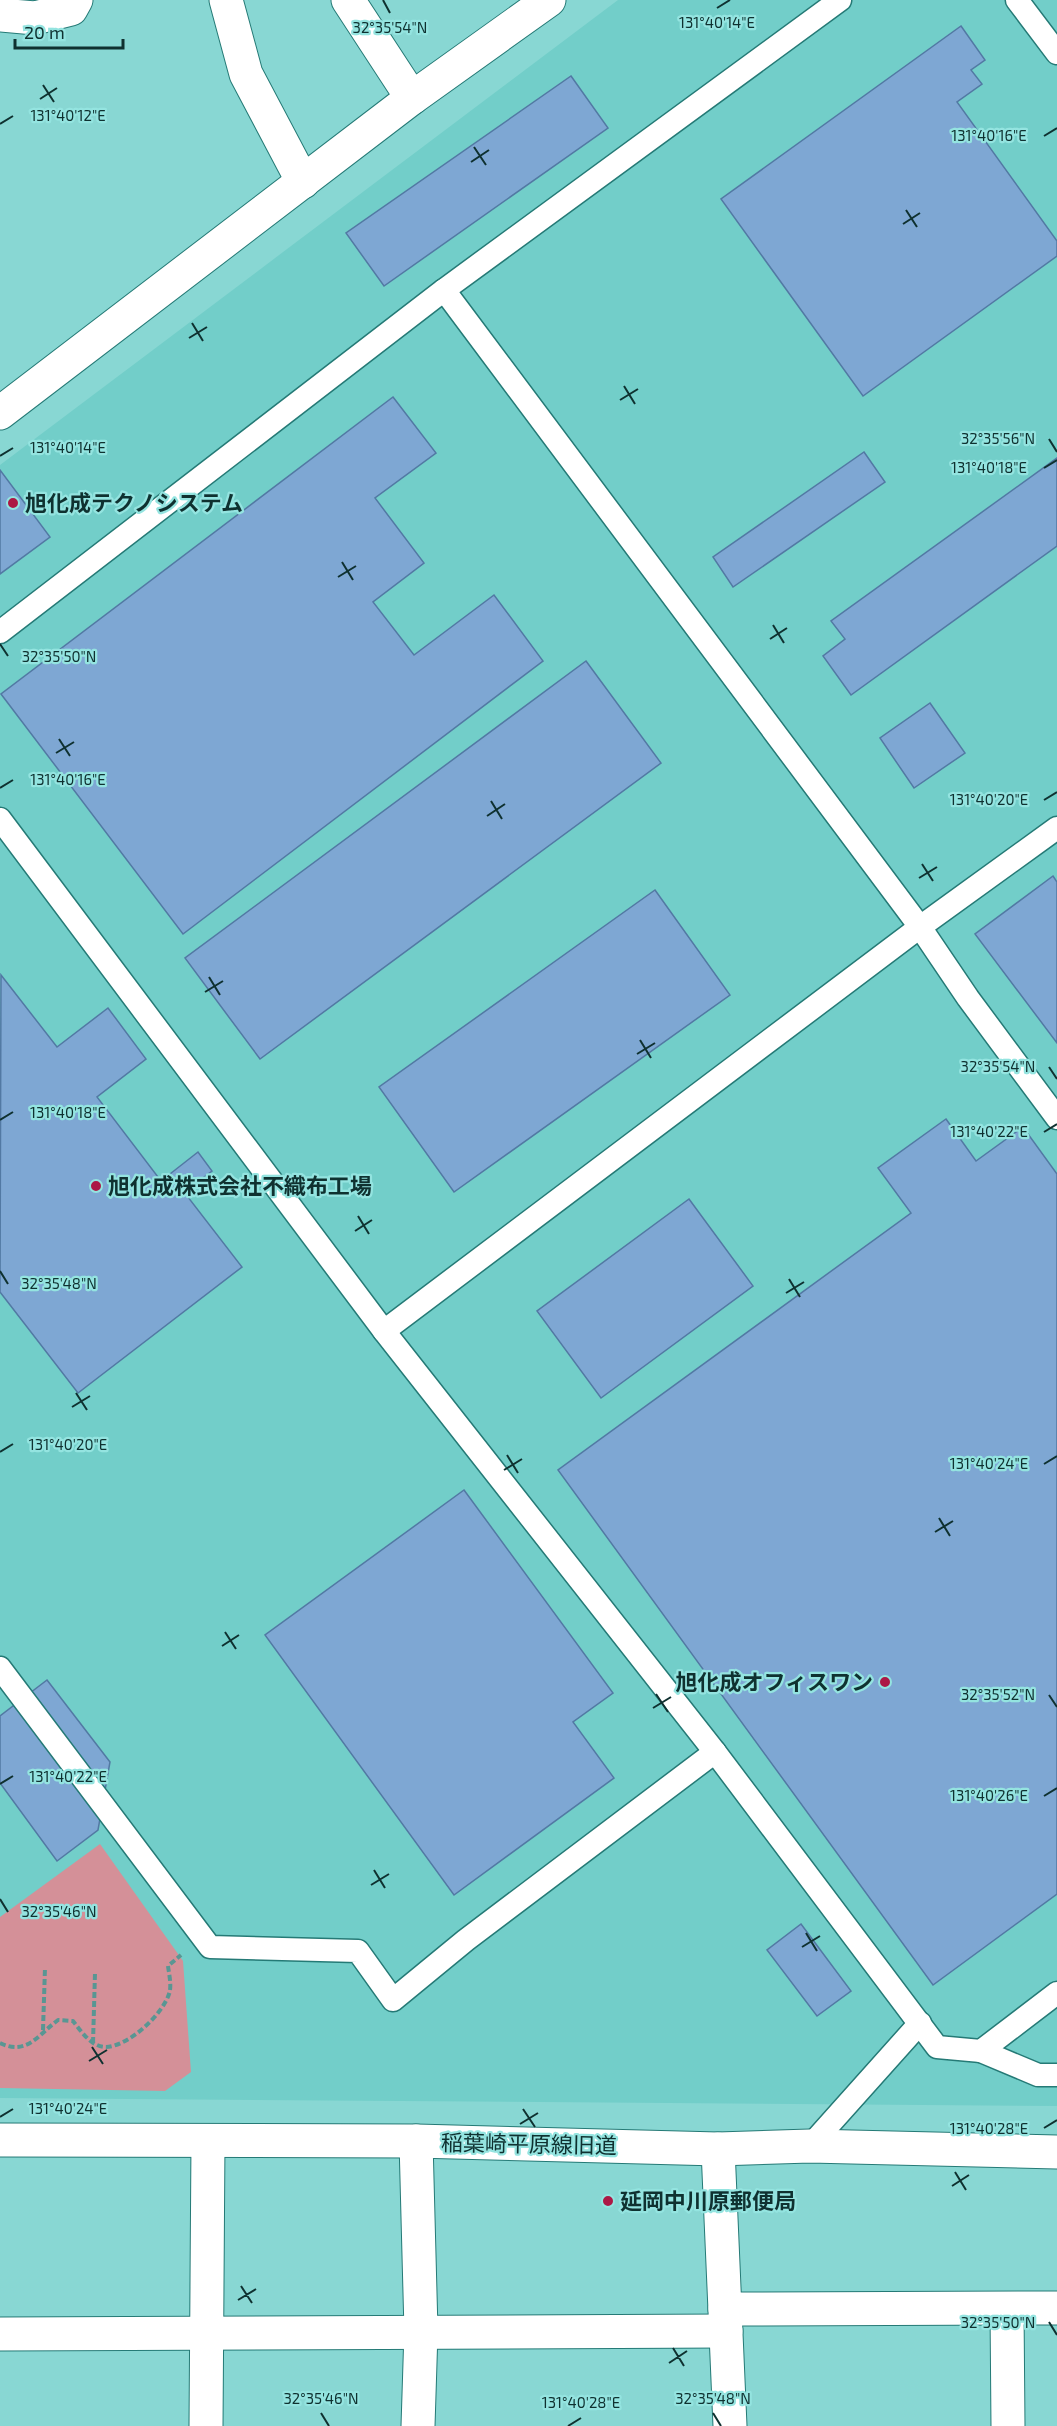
<svg xmlns="http://www.w3.org/2000/svg" width="1057" height="2426" viewBox="0 0 1057 2426" font-family="'Exo 2','Noto Sans JP',sans-serif">
<style>
.built{fill:#72cec9}
.green{fill:#d49098}
.building{fill:#7ea7d3;stroke:#5279a3;stroke-width:1.5}
.lines{fill:none;stroke-linecap:round;stroke-linejoin:round}
.service-casing{stroke:#257a76;stroke-width:25}
.minor-casing{stroke:#257a76;stroke-width:35}
.tertiary-casing{stroke:#257a76;stroke-width:35}
.path{stroke:#599693;stroke-width:4;stroke-dasharray:6 3;stroke-linecap:butt}
.service{stroke:#fff;stroke-width:22}
.minor{stroke:#fff;stroke-width:33}
.tertiary{stroke:#fff;stroke-width:33}
.ticks{fill:none;stroke:#0f3130;stroke-width:2}
.poi-dot{fill:#ac1845;stroke:#94e4e0;stroke-width:2}
.labels{text-anchor:middle;stroke-width:4.5;stroke-linejoin:round;paint-order:stroke}
.poi-label{font-size:22px;font-weight:bold;fill:#0f3130;stroke:#94e4e0;text-anchor:start}
.street-label{font-size:22px;fill:#0f3130;stroke:#94e4e0}
.ticks-label{font-size:15px;text-anchor:middle;fill:#0f3130;stroke:#94e4e0;stroke-width:4.5;stroke-linejoin:round;paint-order:stroke}
</style>
<rect width="100%" height="100%" fill="#88d7d3"/>
<polygon class="built" points="618,0 1057,0 1057,2106 0,2098 0,465"/>
<polygon class="green" points="100,1844 183,1961 191,2072 165,2091 0,2088 0,1917"/>
<g class="building">
<polygon points="961,26 985,60 971,70 982,84 957,102 1057,241 1057,256 863,396 721,199"/>
<polygon points="571,76 608,128 384,286 346,233"/>
<polygon points="393,397 436,453 375,498 424,563 373,602 414,655 494,595 543,661 183,934 1,694"/>
<polygon points="864,452 885,482 733,587 713,557"/>
<polygon points="1057,458 1057,546 851,695 823,656 845,639 831,621"/>
<polygon points="0,470 50,537 0,574"/>
<polygon points="586,661 661,763 260,1059 185,958"/>
<polygon points="930,703 965,753 914,788 880,738"/>
<polygon points="1053,876 1057,882 1057,1043 975,934"/>
<polygon points="655,890 730,995 454,1192 379,1087"/>
<polygon points="1,975 57,1047 108,1008 146,1059 97,1097 161,1181 198,1152 212,1171 184,1192 242,1267 78,1393 0,1292"/>
<polygon points="946,1119 976,1161 1023,1127 1057,1174 1057,1894 933,1985 558,1470 911,1213 878,1168"/>
<polygon points="689,1199 753,1286 601,1398 537,1311"/>
<polygon points="464,1490 613,1693 573,1722 614,1778 454,1895 265,1635"/>
<polygon points="47,1680 110,1762 98,1830 57,1861 0,1783 0,1716"/>
<polygon points="801,1924 851,1991 817,2016 767,1950"/>
</g>
<g class="lines">
<defs>
<g id="service">
<polyline points="1017,0 1057,53"/>
<polyline points="444,290 920,927 968,998 1057,1118"/>
<polyline points="0,632 444,290 840,0"/>
<polyline points="0,819 384,1331 715,1752 937,2047 981,2051 1057,1993"/>
<polyline points="384,1331 920,927 1057,828"/>
<polyline points="0,1668 210,1947 358,1951 393,2000 466,1940 715,1752"/>
<polyline points="981,2051 1038,2075 1057,2075"/>
<polyline points="810,2146 920,2023"/>
</g>
<g id="minor">
<polyline points="226,0 246,74 303,182"/>
<polyline points="348,0 412,98"/>
<polyline points="0,15 35,18 71,9 76,0"/>
<polyline points="416,2141 421,2331 418,2426"/>
<polyline points="718,2149 730,2426"/>
<polyline points="725,2309 1057,2308"/>
<polyline points="1007,2309 1008,2426"/>
<polyline points="0,2334 726,2331"/>
<polyline points="206,2426 208,2141"/>
</g>
<g id="tertiary">
<polyline points="0,413 412,98 549,0"/>
<polyline points="0,2140 416,2141 718,2149 810,2146 1057,2152"/>
</g>
</defs>
<use href="#service" class="service-casing"/>
<use href="#minor" class="minor-casing"/>
<use href="#tertiary" class="tertiary-casing"/>
<g class="path">
<polyline points="43,2030 45,1968"/>
<path d="M 0,2043 C 27,2056 38,2035 58,2020 L 73,2021 C 81,2031 91,2047 106,2047 C 129,2046 162,2015 169,1994 C 172,1986 169,1974 168,1966 L 181,1955"/>
<polyline points="93,2043 95,1973"/>
</g>
<use href="#service" class="service"/>
<use href="#minor" class="minor"/>
<use href="#tertiary" class="tertiary"/>
</g>
<path class="ticks" d="M 383,0 L 390,13M 717,8 L 730,0M 43,85 L 54,102M 40,99 L 57,88M 0,124 L 13,116M 1044,136 L 1057,128M 474,147 L 486,165M 471,162 L 489,150M 906,210 L 917,227M 903,224 L 920,213M 192,323 L 203,341M 189,338 L 207,327M 624,386 L 635,404M 620,400 L 638,389M 1049,439 L 1057,452M 0,456 L 13,448M 1044,468 L 1057,460M 342,562 L 353,580M 338,577 L 356,566M 773,625 L 784,643M 770,639 L 787,628M 0,644 L 8,656M 59,739 L 70,756M 56,753 L 74,742M 0,788 L 13,780M 1044,800 L 1057,792M 491,801 L 502,819M 487,816 L 505,804M 922,864 L 933,881M 919,878 L 937,867M 209,977 L 220,995M 205,992 L 223,981M 640,1040 L 651,1058M 637,1054 L 655,1043M 1049,1067 L 1057,1079M 0,1120 L 13,1112M 1044,1132 L 1057,1124M 358,1216 L 369,1234M 355,1231 L 372,1220M 0,1271 L 8,1284M 789,1279 L 800,1297M 786,1293 L 804,1282M 76,1393 L 87,1410M 72,1407 L 90,1396M 0,1452 L 13,1444M 507,1455 L 518,1473M 1044,1464 L 1057,1456M 504,1470 L 522,1459M 939,1518 L 950,1536M 935,1532 L 953,1521M 225,1632 L 236,1649M 222,1646 L 239,1635M 656,1694 L 668,1712M 1049,1695 L 1057,1707M 653,1708 L 671,1697M 0,1784 L 13,1776M 1044,1796 L 1057,1788M 374,1870 L 385,1888M 371,1885 L 389,1874M 0,1899 L 8,1912M 806,1933 L 817,1951M 802,1947 L 820,1936M 92,2047 L 103,2064M 89,2061 L 107,2050M 523,2109 L 535,2127M 0,2117 L 13,2109M 520,2124 L 538,2113M 1044,2128 L 1057,2120M 955,2172 L 966,2190M 952,2186 L 969,2175M 241,2286 L 252,2303M 238,2300 L 256,2289M 1049,2322 L 1057,2335M 673,2348 L 684,2366M 669,2363 L 687,2351M 321,2413 L 329,2426M 713,2413 L 721,2426M 568,2426 L 581,2418"/>
<g class="poi-dot">
<circle cx="13" cy="503" r="6"/>
<circle cx="96" cy="1186" r="6"/>
<circle cx="885" cy="1682" r="6"/>
<circle cx="608" cy="2201" r="6"/>
</g>
<g class="labels">
<g class="poi-label">
<text x="25" y="511">旭化成テクノシステム</text>
<text x="108" y="1194">旭化成株式会社不織布工場</text>
<text x="873" y="1690" text-anchor="end">旭化成オフィスワン</text>
<text x="620" y="2209">延岡中川原郵便局</text>
</g>
<g class="street-label">
<text transform="translate(529 2144) rotate(1)" y="8">稲葉崎平原線旧道</text>
</g>
</g>
<g class="ticks-label">
<text x="717" y="28">131°40'14"E</text>
<text x="390" y="33">32°35'54"N</text>
<text x="68" y="121">131°40'12"E</text>
<text x="989" y="141">131°40'16"E</text>
<text x="998" y="444">32°35'56"N</text>
<text x="68" y="453">131°40'14"E</text>
<text x="989" y="473">131°40'18"E</text>
<text x="59" y="662">32°35'50"N</text>
<text x="68" y="785">131°40'16"E</text>
<text x="989" y="805">131°40'20"E</text>
<text x="998" y="1072">32°35'54"N</text>
<text x="68" y="1118">131°40'18"E</text>
<text x="989" y="1137">131°40'22"E</text>
<text x="59" y="1289">32°35'48"N</text>
<text x="68" y="1450">131°40'20"E</text>
<text x="989" y="1469">131°40'24"E</text>
<text x="998" y="1700">32°35'52"N</text>
<text x="68" y="1782">131°40'22"E</text>
<text x="989" y="1801">131°40'26"E</text>
<text x="59" y="1917">32°35'46"N</text>
<text x="68" y="2114">131°40'24"E</text>
<text x="989" y="2134">131°40'28"E</text>
<text x="998" y="2328">32°35'50"N</text>
<text x="321" y="2404">32°35'46"N</text>
<text x="713" y="2404">32°35'48"N</text>
<text x="581" y="2408">131°40'28"E</text>
</g>
<path d="M15 39v9h108v-9" fill="none" stroke="#0f3130" stroke-width="3"/>
<text x="24" y="39" font-size="18" fill="#0f3130" stroke="#94e4e0" stroke-width="4.5" paint-order="stroke">20 m</text>
</svg>
